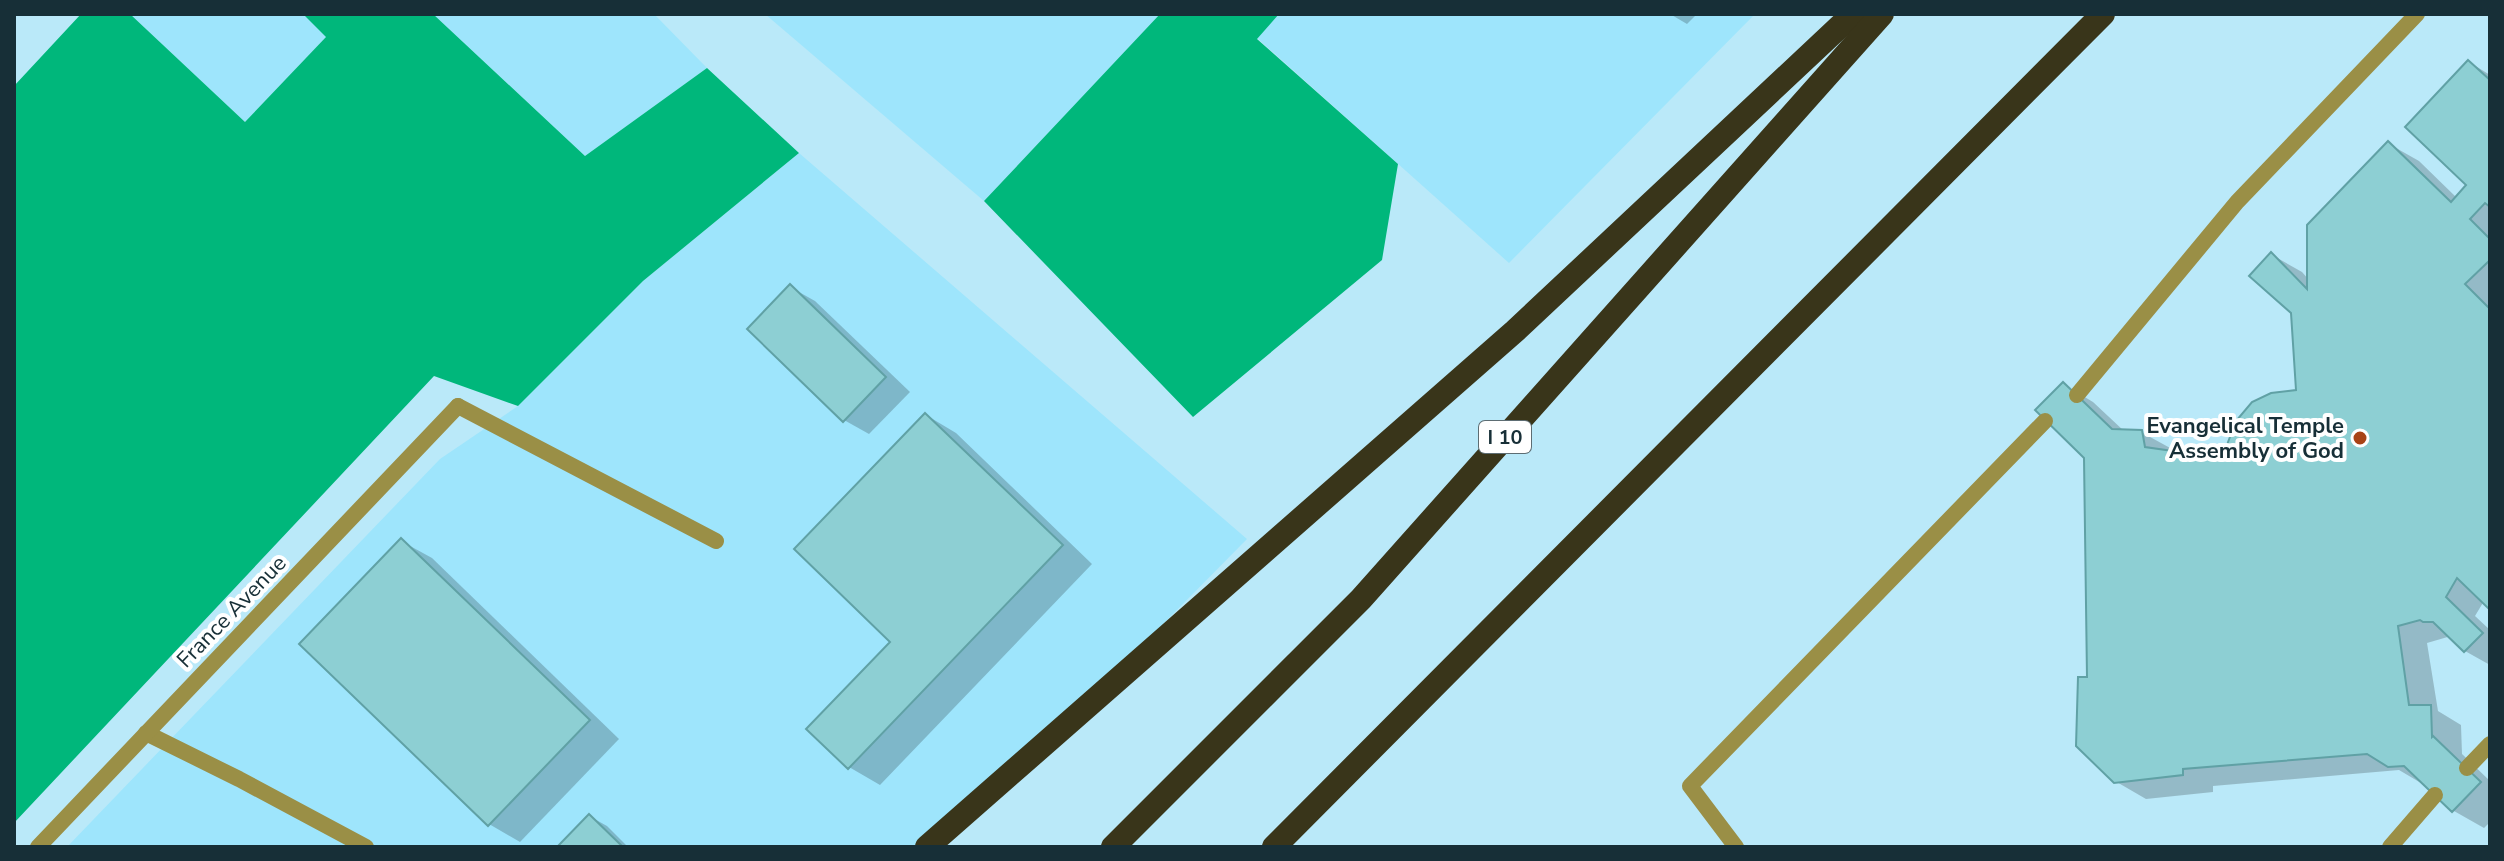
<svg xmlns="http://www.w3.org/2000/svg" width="2504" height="861" viewBox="0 0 2504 861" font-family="'Nunito Sans',sans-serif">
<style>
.built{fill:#9ee5fc}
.forest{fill:#00b77b}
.shadow{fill:#0003}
.building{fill:#8dcfd3;stroke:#60a1a5;stroke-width:2}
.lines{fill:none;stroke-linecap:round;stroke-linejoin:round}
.service{stroke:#9a8f46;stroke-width:16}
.minor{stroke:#9a8f46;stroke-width:16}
.motorway{stroke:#39351a;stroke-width:24}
.poi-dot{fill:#a84316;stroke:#fff;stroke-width:3}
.labels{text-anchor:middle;stroke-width:8;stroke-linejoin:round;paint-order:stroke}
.shield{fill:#fff;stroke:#5d6d73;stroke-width:2}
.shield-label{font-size:20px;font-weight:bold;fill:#172f37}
.poi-label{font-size:22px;font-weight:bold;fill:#172f37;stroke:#fff;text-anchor:end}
.street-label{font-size:22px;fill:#172f37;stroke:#fff}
</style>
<rect width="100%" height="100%" fill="#bae9f9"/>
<g class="built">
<polygon points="130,14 303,14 327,36 245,122"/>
<polygon points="433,14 654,14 707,68 585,156"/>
<polygon points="765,14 1160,14 984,201"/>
<polygon points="1279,14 1755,14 1509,263 1257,38"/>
<polygon points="799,153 1247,539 943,847 67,847 440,459 518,406 643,281"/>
</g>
<g class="forest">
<polygon points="81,14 130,14 245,122 326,37 303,14 433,14 585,156 707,68 799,153 643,281 518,406 434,376 14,823 14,86"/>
<polygon points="1160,14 1279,14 1257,39 1398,164 1382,260 1193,417 984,201"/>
</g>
<g class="shadow">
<polygon points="1670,14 1697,14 1687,24"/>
<polygon points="2469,62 2490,75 2490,607 2484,601 2475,616 2490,630 2490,665 2465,651 2451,636 2427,643 2438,711 2461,725 2462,754 2490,781 2490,822 2484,828 2454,811 2425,783 2421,783 2399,770 2213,786 2213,792 2146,799 2115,781 2089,678 2086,457 2063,384 2093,402 2124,431 2141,432 2172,449 2172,453 2223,460 2298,391 2293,312 2272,255 2302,272 2309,280 2389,144 2419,161 2457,198 2469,185"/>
<polygon points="790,287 815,301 910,392 869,434 844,420"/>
<polygon points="926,415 956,433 1092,564 880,785 849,767 893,642"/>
<polygon points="401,541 432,558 619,739 520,842 489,824"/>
<polygon points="589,816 607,826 628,847 560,847"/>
</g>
<g class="building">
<polygon points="2468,60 2490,80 2490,207 2485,203 2470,219 2490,239 2490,260 2465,284 2490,309 2490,610 2457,578 2446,597 2483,633 2464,652 2433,622 2423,622 2420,620 2398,626 2409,705 2431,705 2432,737 2433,736 2481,782 2452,812 2404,766 2388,767 2367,754 2183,769 2183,775 2114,783 2076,746 2078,677 2087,677 2084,458 2035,410 2063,382 2112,429 2142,430 2145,447 2222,458 2236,421 2252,402 2271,393 2296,390 2291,313 2249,276 2271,252 2307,289 2307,225 2388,141 2451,202 2466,185 2405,127"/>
<polygon points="790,284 886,377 843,422 747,329"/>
<polygon points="925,413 1063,545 848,769 806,729 890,642 794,549"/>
<polygon points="401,538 590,720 488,826 299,644"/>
<polygon points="589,814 623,847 557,847"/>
</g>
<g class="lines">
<g class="service">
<polyline points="2077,395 2237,202 2417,14"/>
<polyline points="458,406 716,541"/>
<polyline points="146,733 239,779 366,847"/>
<polyline points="2467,768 2490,744"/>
<polyline points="1736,847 1690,786 2045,421"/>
<polyline points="2390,847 2435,795"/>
</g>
<polyline class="minor" points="38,847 458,406"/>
<g class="motorway">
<polyline points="927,847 1515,331 1853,14"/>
<polyline points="1113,847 1361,599 1882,14"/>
<polyline points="1274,847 2103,14"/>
</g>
</g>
<circle class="poi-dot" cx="2360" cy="438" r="8"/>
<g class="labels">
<rect class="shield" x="1479" y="421" width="52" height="32" rx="6"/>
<g class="shield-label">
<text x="1505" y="444">I 10</text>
</g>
<g class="poi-label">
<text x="2344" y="433">Evangelical Temple<tspan x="2344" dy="25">Assembly of God</tspan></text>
</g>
<g class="street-label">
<text transform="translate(231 611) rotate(-46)" y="8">France Avenue</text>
</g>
</g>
<rect width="2504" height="861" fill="none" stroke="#172f37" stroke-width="32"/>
</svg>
